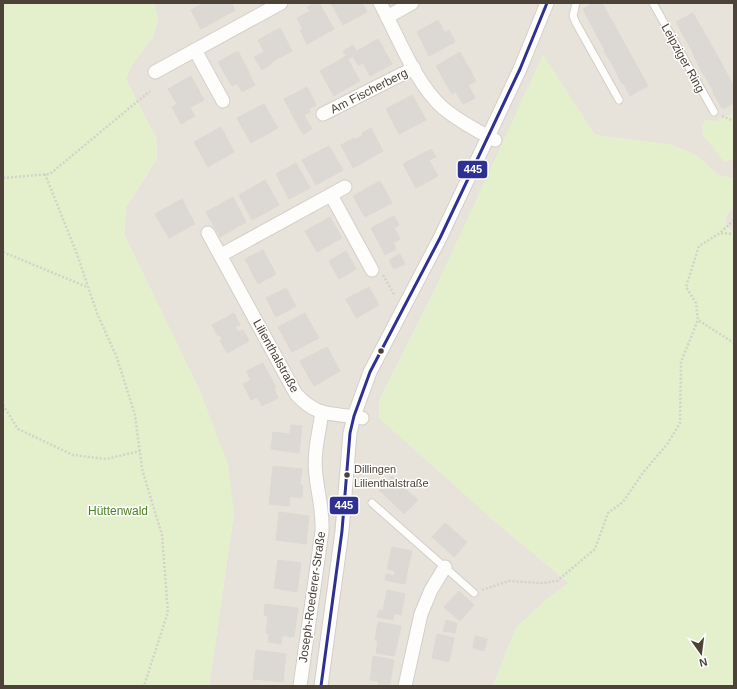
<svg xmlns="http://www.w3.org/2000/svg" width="737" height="689" viewBox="0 0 737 689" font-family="Helvetica,sans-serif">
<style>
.residential{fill:#e8e3da}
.green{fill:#e4f0cb}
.building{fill:#dcd8d3;stroke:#ddd8d2}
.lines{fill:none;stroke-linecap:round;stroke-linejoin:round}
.service-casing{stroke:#d2cfca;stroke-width:9}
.minor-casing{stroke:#d2cfca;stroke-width:15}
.path{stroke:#d4d1cb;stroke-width:2.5;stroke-dasharray:2 2;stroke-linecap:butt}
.service{stroke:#fdfdfc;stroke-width:7}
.minor{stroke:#fdfdfc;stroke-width:13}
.bus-1-casing{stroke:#fff;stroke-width:6}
.bus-1{stroke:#2e3192;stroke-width:3}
.bus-dot{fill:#4c4237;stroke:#fff;stroke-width:1.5}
.labels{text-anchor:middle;stroke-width:3;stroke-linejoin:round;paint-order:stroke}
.bus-label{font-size:11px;fill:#4c4237;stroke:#fff;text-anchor:start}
.street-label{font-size:12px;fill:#4c4237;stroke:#fff}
.park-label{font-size:12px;fill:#4c8020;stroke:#fff}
.line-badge{stroke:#fff;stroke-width:1.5}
.badge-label{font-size:11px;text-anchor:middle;font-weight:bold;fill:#fff}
</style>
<rect width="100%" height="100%" fill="#f4f1ed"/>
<g class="residential">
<polygon points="154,3 734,3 734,179 718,175 697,156 672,145 595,135 543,56 434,292 379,401 491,518 569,583 546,600 516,628 493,686 209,686 234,513 202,396 124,234 126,207 157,159 156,138 126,79 132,64 152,39 158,19"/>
<polygon points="734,207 734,235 725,222 727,214"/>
</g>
<g class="green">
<polygon points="3,3 154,3 158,19 152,39 132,64 126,79 156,138 157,159 126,207 124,234 202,396 228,465 234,513 209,686 3,686"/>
<polygon points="543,55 595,135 672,145 697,156 718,175 734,179 734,207 727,214 725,222 734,235 734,686 493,686 516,628 546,600 569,583 491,518 379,418 379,401 434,292"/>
<polygon points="734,112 734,159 724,162 703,135 702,125 705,120 716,121"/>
</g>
<g class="building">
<polygon points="204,3 231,3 235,10 201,29 191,10"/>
<polygon points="315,3 319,3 334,29 307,44 300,30 303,29 297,18 310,11 307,7"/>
<polygon points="331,3 362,3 367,12 343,25"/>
<polygon points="593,3 602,3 616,28 598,38 583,9"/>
<polygon points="693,13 709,41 692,51 676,22"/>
<polygon points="438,20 445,33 449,30 455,42 429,56 417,32"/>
<polygon points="280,28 292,51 270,63 258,40"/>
<polygon points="616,28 632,57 614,67 604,51 605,50 598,38"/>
<polygon points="378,39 392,64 370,76 357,51"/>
<polygon points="709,41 725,70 707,80 700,69 692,51"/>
<polygon points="353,45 363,63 358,65 353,56 348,59 343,51"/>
<polygon points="238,51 251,76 232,86 218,62"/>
<polygon points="264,52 271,64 262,70 254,57"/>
<polygon points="460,52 476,81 452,94 436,66"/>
<polygon points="346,56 360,81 347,88 333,64"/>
<polygon points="632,57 648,86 630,96 624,84 622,84 614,67"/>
<polygon points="333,64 347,88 334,96 320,71"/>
<polygon points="725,70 734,87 734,103 723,109 713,93 714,92 707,80"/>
<polygon points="191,76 204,100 176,115 172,107 177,104 168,89"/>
<polygon points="250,76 255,85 242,92 237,84"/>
<polygon points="468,85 475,98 463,104 456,92"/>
<polygon points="307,87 316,105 309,109 310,112 295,120 284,99"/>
<polygon points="412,95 426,120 399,134 386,109"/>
<polygon points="264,104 278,128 251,143 237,118"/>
<polygon points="190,108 195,116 181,124 176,115"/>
<polygon points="304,115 312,129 303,134 295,120"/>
<polygon points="221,127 234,152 208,167 194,142"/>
<polygon points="371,128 383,151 353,168 341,145 354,138 355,140 363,135 362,133"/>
<polygon points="329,146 343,170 316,185 302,160"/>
<polygon points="431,149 436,157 429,160 438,176 416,188 403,164"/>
<polygon points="296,163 310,188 289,199 276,174"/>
<polygon points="265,180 279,205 252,220 239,195"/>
<polygon points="380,181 392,203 365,217 353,196"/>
<polygon points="233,197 246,222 220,237 206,212"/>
<polygon points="182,199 195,224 169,238 155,214"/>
<polygon points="394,216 399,225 394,228 400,239 382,249 371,228"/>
<polygon points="330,217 342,238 317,252 305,231"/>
<polygon points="393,242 396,249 385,255 382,249"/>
<polygon points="263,250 276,274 258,284 245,259"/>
<polygon points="346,251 356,269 339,279 329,261"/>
<polygon points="400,254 405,264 394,269 389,260"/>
<polygon points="369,287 379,305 356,318 346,299"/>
<polygon points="286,288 296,306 276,317 266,298"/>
<polygon points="234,313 240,325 235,327 238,332 243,330 249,341 227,353 220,340 223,339 220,335 218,336 212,325"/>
<polygon points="305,313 319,338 292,352 278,327"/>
<polygon points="327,347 340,371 314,386 300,361"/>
<polygon points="263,363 276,388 251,400 243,384 251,380 246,371"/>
<polygon points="274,389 278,398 262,406 257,397"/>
<polygon points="291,425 302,426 299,453 271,449 273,432 290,434"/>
<polygon points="273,466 302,469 300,485 303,485 302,498 270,494"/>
<polygon points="392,476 409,492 396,506 379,490"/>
<polygon points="409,492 418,500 404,514 396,506"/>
<polygon points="270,494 290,496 289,506 269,504"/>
<polygon points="279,512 309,516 306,544 276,540"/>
<polygon points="445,523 453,530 440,544 432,537"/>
<polygon points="453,530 467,542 454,557 440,544"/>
<polygon points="392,547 412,551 407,573 387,569"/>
<polygon points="278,560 301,563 297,592 274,588"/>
<polygon points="395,571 407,573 405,584 385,580 386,574 394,576"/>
<polygon points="387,590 405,594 401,615 383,611"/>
<polygon points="459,591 474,605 460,621 444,607"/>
<polygon points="265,604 298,608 294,637 266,633 268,616 264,615"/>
<polygon points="379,610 394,613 393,620 377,617"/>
<polygon points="446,620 457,623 455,633 443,631"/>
<polygon points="378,622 401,626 397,645 375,640"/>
<polygon points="269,633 282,635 281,644 268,642"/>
<polygon points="437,634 454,638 449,662 432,658"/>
<polygon points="475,636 487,639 484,651 473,648"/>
<polygon points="378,641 397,645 394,656 376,653"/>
<polygon points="256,650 286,654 283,682 253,679"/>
<polygon points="373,656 394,660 390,683 370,680"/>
<polygon points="379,681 390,683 390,686 378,686"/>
</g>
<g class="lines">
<defs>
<g id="service">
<polyline points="576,3 573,16 576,23 619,100"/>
<polyline points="653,3 714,112"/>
<polyline points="372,503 474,593"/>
</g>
<g id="minor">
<path d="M 380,3 C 398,36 415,83 443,108 C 459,121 477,131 495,140"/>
<polyline points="387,17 412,3"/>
<polyline points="195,50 223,101"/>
<polyline points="155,72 281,3"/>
<polyline points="323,114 414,68"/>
<polyline points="331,195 372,270"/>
<path d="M 208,233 L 296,394 C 319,419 332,412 362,418"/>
<polyline points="221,255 345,187"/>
<path d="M 300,686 L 322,531 C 323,510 318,495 316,475 C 313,454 319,433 322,412"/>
<polyline points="321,686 342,531 350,433 354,416 370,372 440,238 488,137 520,69 547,3"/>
<polyline points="405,686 421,614 431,590 445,567"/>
</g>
</defs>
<use href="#service" class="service-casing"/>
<use href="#minor" class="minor-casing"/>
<g class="path">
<polyline points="722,116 734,121"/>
<polyline points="45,174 77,254 97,313 117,358 135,415 142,469 162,535 168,612 144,686"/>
<polyline points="3,178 50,174 150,91"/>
<polyline points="734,220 720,233 699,246 686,287 696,303 698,320 734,343"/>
<polyline points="721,233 734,234"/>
<polyline points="3,252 87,287"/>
<polyline points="383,275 395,296"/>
<polyline points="3,405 18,429 73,455 106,459 140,451"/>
<polyline points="482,590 509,581 542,583 557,581 595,549 608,513 623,502 642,474 668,443 680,423 681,362 698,320"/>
</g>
<use href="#service" class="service"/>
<use href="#minor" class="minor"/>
<defs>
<polyline id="bus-1" points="321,686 342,531 350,433 354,416 370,372 440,238 520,69 547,3"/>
</defs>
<use href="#bus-1" class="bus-1-casing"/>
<use href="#bus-1" class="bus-1"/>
</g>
<g class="bus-dot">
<circle cx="381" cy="351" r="3.5"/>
<circle cx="347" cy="475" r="3.5"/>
</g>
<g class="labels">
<g class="bus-label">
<text x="354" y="473">Dillingen<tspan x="354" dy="14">Lilienthalstraße</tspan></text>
</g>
<g class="street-label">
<text transform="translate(683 58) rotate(61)" y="4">Leipziger Ring</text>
<text transform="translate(369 91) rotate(-27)" y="4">Am Fischerberg</text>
<text transform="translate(276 356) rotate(61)" y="4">Lilienthalstraße</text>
<text transform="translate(312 597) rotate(-82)" y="4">Joseph-Roederer-Straße</text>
</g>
<g class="park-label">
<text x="118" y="515">Hüttenwald</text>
</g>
</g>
<g class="line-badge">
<rect x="457" y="160" width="31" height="19" rx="4" fill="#2e3192"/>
<rect x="329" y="496" width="30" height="19" rx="4" fill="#2e3192"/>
</g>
<g class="badge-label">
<text x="473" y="173">445</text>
<text x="344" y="509">445</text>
</g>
<rect width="737" height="689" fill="none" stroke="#4c4237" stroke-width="8"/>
<g transform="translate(701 653) rotate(166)" stroke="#ffffff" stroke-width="3" paint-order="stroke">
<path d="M0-3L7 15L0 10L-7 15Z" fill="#4c4237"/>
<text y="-6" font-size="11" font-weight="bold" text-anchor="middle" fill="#4c4237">N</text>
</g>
</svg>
